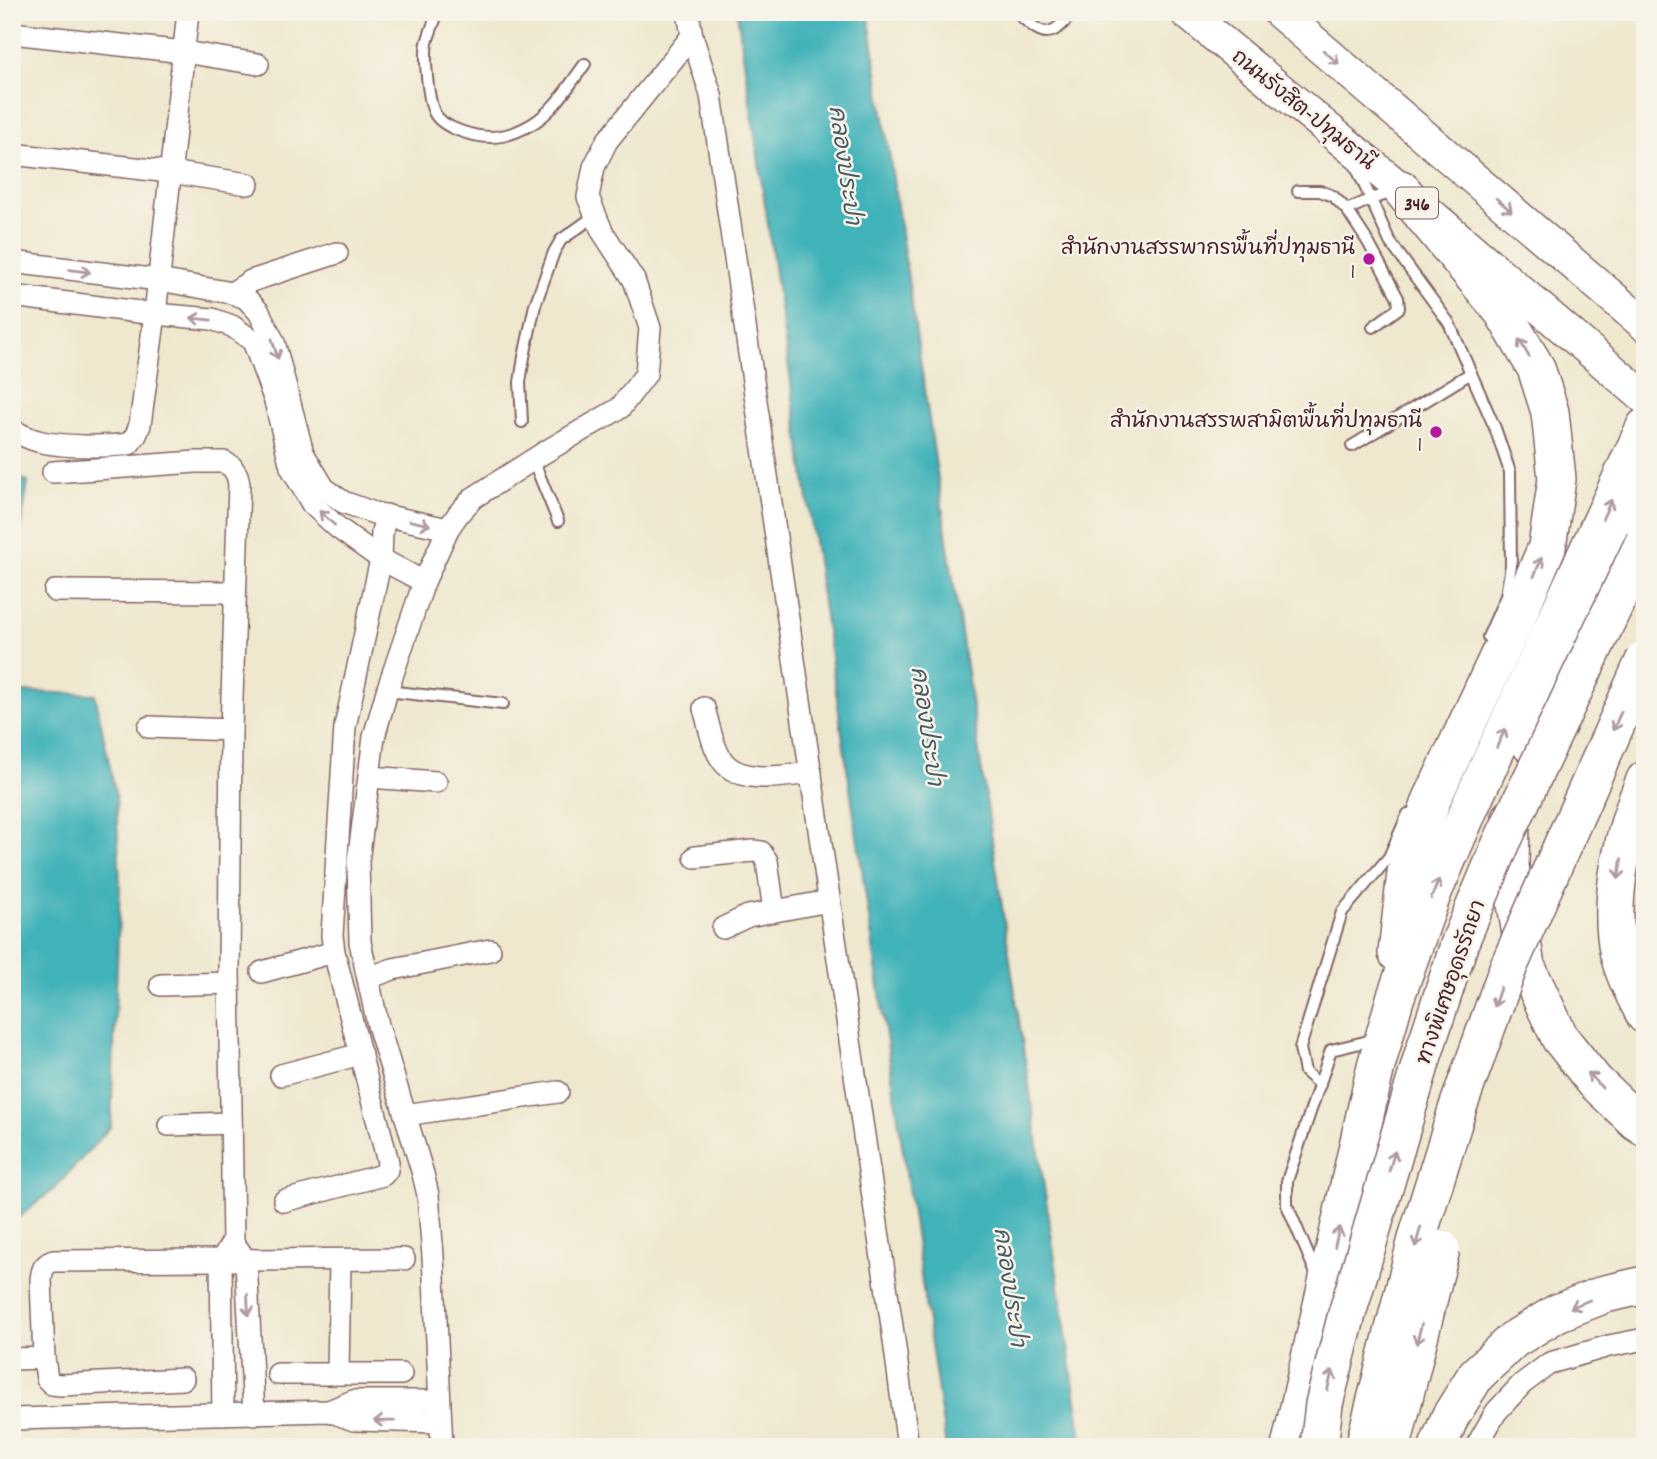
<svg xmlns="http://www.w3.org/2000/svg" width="1657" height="1459" viewBox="0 0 1657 1459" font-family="Dekko,'Playpen Sans Thai',sans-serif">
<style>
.water{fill:#41b2b9;stroke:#466872;stroke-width:2}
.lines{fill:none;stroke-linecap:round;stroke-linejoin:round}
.service-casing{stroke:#846564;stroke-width:14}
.minor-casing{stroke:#846564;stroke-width:24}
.primary-casing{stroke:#846564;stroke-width:35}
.motorway-casing{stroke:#846564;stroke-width:40}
.service{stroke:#fff;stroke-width:10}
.minor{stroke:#fff;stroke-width:21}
.primary{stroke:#fff;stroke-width:32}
.motorway{stroke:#fff;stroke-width:37}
.motorway-bridge-casing{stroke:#846564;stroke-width:40;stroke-linecap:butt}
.motorway-bridge{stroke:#fff;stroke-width:37}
.oneway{stroke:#ae9aa0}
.poi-dot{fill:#b5179e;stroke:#f7f3e8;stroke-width:2.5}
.labels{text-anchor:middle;stroke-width:5;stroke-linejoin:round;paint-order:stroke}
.shield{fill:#f7f3e8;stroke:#7e5f64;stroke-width:2}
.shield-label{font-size:19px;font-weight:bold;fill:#4a1f2b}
.street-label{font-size:21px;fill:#4a1f2b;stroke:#f7f3e8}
.poi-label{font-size:21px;fill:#4a1f2b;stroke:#f7f3e8;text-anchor:end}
.water-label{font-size:23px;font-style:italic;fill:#465a64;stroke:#f7f3e8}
</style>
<rect width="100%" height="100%" fill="#f7f3e8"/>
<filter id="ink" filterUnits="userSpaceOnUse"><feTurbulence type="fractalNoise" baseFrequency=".0143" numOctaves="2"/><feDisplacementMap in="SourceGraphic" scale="14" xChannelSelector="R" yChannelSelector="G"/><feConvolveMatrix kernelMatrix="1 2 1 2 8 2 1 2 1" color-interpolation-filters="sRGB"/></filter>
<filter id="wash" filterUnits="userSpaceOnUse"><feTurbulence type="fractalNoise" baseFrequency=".00686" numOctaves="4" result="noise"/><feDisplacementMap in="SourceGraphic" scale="28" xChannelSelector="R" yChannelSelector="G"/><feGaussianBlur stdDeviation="1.57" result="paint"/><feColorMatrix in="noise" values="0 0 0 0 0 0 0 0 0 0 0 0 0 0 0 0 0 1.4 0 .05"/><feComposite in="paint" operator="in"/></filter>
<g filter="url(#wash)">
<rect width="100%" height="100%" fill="#efe7ce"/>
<g class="water">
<polygon points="737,12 868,12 1083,1447 946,1447"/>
<polygon points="12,474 28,482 18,545 12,644"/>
<polygon points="12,685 14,689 24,692 95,694 116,797 120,884 111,1126 55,1188 12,1223"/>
</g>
</g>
<g filter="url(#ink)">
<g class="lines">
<defs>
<g id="service">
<path d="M 438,12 C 434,22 430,32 427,43 C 424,57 428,99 434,112 C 441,128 474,137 491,137 C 505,137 520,131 532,124 C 554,111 570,84 585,64"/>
<path d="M 1016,12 C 1042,34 1048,43 1073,12"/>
<polyline points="1355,164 1390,242 1449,323 1495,428 1510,472 1511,565 1506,596 1488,637"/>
<polyline points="1298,191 1320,191 1333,196 1347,210 1368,242 1398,298 1399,308 1373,327"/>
<polyline points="1347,210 1371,199 1397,191"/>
<polyline points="522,422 520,382 524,357 535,305 554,252 561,240 596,215"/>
<polyline points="1352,446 1471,373"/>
<polyline points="533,460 558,521"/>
<polyline points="387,691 503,704"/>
<polyline points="1320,1085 1305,1072 1300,1048 1342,912 1389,857 1408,814"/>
<polyline points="1318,1278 1287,1205 1287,1181 1331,1050 1377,1039"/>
</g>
<g id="minor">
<polyline points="12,33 184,52 258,64"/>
<polyline points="692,36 711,95 893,1333 908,1447"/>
<polyline points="12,154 170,172 248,184"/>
<polyline points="12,262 159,280 232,293 246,298 259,312 274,342 303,453 324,488 343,502 374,513 448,529"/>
<polyline points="232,293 251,281 337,253"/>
<polyline points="12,296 155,314 212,319 232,326 253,341 275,401 291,467 312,504 338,528 381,559 424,582"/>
<path d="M 12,430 C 20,434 29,439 38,441 C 60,447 108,447 129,444 L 136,435 L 140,425 L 155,314 L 188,12"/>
<polyline points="53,472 196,462 224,462 232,467 237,475 239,484 231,730 229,973 233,1241 221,1261 223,1414"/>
<polyline points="55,591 235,592"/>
<path d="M 704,708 C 709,725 712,746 722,760 C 739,785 786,776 811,773"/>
<polyline points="149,727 231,730"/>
<polyline points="370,777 436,782"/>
<polyline points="695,857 753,851 761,852 767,861 774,911"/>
<polyline points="723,928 748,916 829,901"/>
<polyline points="262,972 334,952"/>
<polyline points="368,978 393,969 490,950"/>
<polyline points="161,985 229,983"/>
<polyline points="281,1075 361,1054"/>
<polyline points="405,1115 558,1092"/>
<polyline points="169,1125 231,1123"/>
<polyline points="284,1201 383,1175 387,1170 388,1162 334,952 332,935 345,727 381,559 382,532 386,515"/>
<polyline points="238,1249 246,1261 254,1414"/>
<polyline points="44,1358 47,1379 52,1384 61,1385 183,1379"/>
<path d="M 12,1359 L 44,1358 L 41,1280 C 42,1270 43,1265 53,1261 L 404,1259"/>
<polyline points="278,1374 401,1374"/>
<polyline points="338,1374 340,1261"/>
<polyline points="329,1411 353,1401 439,1401"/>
<polyline points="12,1419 329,1411 354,1420 440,1422"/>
<polyline points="442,1447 433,1256 428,1195 423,1174 378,1025 360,942 358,862 374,737 387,691 424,582 448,529 459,513 473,498 545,452 620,408 646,374 650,328 634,280 602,231 588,197 594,167 607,141 692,36 688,12"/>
<polyline points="1476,1447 1496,1412 1522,1384 1550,1363 1609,1346 1645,1339"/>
</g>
<g id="primary">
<polyline points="1186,12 1401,189 1645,398"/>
<polyline points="1279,12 1645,325"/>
</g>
<g id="motorway">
<polyline points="1531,745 1559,676 1645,497"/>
<path d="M 1645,780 C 1624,828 1608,897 1618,950 C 1623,973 1634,994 1645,1015"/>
<polyline points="1511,818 1510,866 1526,966 1560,1038 1595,1082 1636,1121 1645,1127"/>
<polyline points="1397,953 1406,873 1432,799 1515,621 1547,547 1557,479 1550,412 1536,368 1503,312 1401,189"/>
<polyline points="1290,1447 1376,1066 1395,999 1433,892 1473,800 1645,427"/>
<polyline points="1438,1447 1450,1417 1476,1375 1513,1340 1557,1313 1605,1294 1645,1285"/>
</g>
</defs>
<use href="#service" class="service-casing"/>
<use href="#minor" class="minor-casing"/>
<use href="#primary" class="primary-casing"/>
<use href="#motorway" class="motorway-casing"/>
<use href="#service" class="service"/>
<use href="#minor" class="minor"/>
<use href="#primary" class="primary"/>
<use href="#motorway" class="motorway"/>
<defs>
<g id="motorway-bridge">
<polyline points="1393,1442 1441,1249"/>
<polyline points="1319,1447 1324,1404 1347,1314 1424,1052 1460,942 1501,844 1645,540"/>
<polyline points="1364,1447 1418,1235 1458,1107 1508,968 1645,659"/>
</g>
</defs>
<use href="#motorway-bridge" class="motorway-bridge-casing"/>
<use href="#motorway-bridge" class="motorway-bridge"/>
</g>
<defs><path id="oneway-shaft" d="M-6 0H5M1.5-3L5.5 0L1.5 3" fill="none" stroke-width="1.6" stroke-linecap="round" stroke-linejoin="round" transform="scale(1.75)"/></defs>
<g class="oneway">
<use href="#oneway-shaft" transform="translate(1331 57) rotate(41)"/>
<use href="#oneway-shaft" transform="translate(1504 205) rotate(41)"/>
<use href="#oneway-shaft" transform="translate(80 271) rotate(7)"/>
<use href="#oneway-shaft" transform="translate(201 319) rotate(-174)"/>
<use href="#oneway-shaft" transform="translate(1524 348) rotate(-120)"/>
<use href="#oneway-shaft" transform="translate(275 349) rotate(73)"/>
<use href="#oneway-shaft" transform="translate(1607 509) rotate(-65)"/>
<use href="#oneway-shaft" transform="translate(327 518) rotate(-137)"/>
<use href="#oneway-shaft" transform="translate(420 523) rotate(13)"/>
<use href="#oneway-shaft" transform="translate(1538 567) rotate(-67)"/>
<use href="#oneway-shaft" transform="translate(1617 721) rotate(114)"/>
<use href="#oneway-shaft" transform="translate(1501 738) rotate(-65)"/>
<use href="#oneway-shaft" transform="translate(1620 869) rotate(99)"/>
<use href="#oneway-shaft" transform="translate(1435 889) rotate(-68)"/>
<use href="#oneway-shaft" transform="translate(1497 997) rotate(109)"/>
<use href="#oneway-shaft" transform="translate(1595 1080) rotate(-132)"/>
<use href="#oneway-shaft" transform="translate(1392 1161) rotate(-74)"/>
<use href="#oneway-shaft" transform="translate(1337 1237) rotate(-77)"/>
<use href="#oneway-shaft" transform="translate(1418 1237) rotate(106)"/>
<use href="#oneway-shaft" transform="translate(1580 1304) rotate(158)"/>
<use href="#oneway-shaft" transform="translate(248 1305) rotate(87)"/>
<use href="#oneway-shaft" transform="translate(1419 1334) rotate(104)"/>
<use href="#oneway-shaft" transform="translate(1330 1380) rotate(-76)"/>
<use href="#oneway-shaft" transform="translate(384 1421) rotate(-179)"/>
</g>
</g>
<g class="poi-dot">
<circle cx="1369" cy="259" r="7"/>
<circle cx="1436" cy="432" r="7"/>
</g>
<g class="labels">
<rect class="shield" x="1396" y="187.5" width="42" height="31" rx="5"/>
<g class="shield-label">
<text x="1417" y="210">346</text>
</g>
<g class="street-label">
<text transform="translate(1304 109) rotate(39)" y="7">ถนนรังสิต-ปทุมธานี</text>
<text transform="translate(1450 982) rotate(-71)" y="7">ทางพิเศษอุดรรัถยา</text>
</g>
<g class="poi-label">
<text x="1355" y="254">สำนักงานสรรพากรพื้นที่ปทุมธานี<tspan x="1355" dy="24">1</tspan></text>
<text x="1422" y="427">สำนักงานสรรพสามิตพื้นที่ปทุมธานี<tspan x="1422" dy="24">1</tspan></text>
</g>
<g class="water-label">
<text transform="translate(846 165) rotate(82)" y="8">คลองประปา</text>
<text transform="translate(928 726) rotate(82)" y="8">คลองประปา</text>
<text transform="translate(1011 1287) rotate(82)" y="8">คลองประปา</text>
</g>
</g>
<rect width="1657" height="1459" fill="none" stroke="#f7f3e8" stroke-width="42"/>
</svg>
